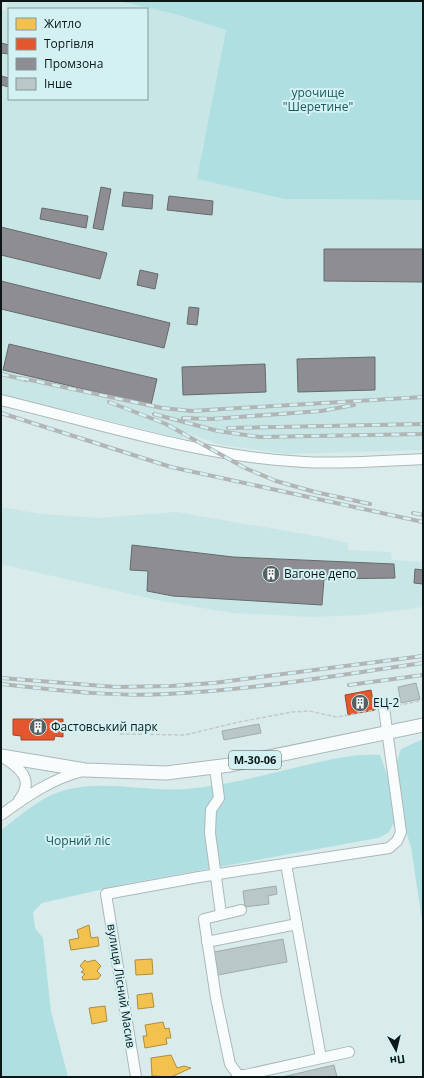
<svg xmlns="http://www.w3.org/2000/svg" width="424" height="1078" viewBox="0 0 424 1078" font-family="'Open Sans',sans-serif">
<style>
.built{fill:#c8e6e6;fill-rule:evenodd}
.green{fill:#b0dfe1}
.homes{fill:#f2c14e;stroke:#ad8e3e}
.shops{fill:#e4572e;stroke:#a34427}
.industry{fill:#8d8d92;stroke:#666a6d}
.building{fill:#bac7c7;stroke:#9facac}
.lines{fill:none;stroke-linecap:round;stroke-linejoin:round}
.minor-casing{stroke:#abb8b8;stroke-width:12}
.major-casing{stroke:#abb8b8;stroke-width:15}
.path{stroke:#c4caca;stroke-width:1.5;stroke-dasharray:4 2;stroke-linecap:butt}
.minor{stroke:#f9fcfc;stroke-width:10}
.major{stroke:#f9fcfc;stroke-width:13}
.rail-casing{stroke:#b1b5b5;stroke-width:4}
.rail{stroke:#d3f1f2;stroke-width:2.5;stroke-dasharray:8;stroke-linecap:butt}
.labels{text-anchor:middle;stroke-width:4;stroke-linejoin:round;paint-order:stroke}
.shield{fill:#d3f1f2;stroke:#485859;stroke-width:1}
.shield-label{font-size:11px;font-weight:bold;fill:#0c1718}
.park-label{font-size:12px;fill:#1a595c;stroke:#d3f1f2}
.poi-label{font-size:12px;fill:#0c1718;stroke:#d3f1f2;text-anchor:start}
.street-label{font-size:12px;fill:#0c1718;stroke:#d3f1f2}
</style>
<rect width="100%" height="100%" fill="#daebeb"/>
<g class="built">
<path d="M 8,1 L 118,1 L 175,14 L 226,29 L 198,179 L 284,199 L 423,200 L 423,450 L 285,454 L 217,444 L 188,433 L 181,439 L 1,394 L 1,10 L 6,11 ZM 9,9 L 147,9 L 147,99 L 9,99 Z"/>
<polygon points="1,507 41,514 98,518 176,512 322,537 348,543 348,550 391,552 392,560 423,562 423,607 361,615 313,617 232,613 156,600 1,564"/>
</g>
<g class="green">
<polygon points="118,1 423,1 423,200 284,199 197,179 226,30 175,14"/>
<path d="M 423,739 L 423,927 L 411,847 L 402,819 L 396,820 L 388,833 L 378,838 L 130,883 L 42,903 L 33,912 L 35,928 L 43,938 L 51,1011 L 68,1077 L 1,1077 L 1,830 C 19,817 38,799 59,792 C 100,778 145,792 186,789 C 225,786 264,775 302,766 C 328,760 353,753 380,755 L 391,786 L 399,785 L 397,761 L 401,749 Z"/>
</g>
<g class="homes">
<polygon points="89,925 91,938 98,937 99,946 71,950 69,940 79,938 77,930"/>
<polygon points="152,959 153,974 136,975 135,960"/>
<polygon points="85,960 87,962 95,960 101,966 97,971 101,975 98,979 83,980 82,977 85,974 81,972 84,970 80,966"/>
<polygon points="152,993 154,1007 138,1009 137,995"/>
<polygon points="105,1006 107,1021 92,1024 89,1008"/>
<polygon points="163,1022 165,1029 169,1028 171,1038 166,1038 167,1044 145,1048 143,1036 147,1036 145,1025"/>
<polygon points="171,1055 177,1068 184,1066 191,1068 171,1077 152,1076 151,1058"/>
</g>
<g class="shops">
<polygon points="371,690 375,710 348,715 345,695"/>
<polygon points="13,719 63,719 63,737 55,736 54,740 21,740 21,736 13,735"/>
</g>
<g class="industry">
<polygon points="1,43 9,45 9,54 1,53"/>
<polygon points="1,76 9,78 9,87 1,85"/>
<polygon points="101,187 111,189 103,230 93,228"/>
<polygon points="124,192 153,195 152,209 122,206"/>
<polygon points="169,196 213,201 212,215 167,210"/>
<polygon points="42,208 88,216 86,228 40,219"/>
<polygon points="1,227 107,253 100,279 1,255"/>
<polygon points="324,249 423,249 423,282 324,281"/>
<polygon points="140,270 158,274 155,289 137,285"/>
<polygon points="1,281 170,323 164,348 1,309"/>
<polygon points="189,307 199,308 197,325 187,324"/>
<polygon points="9,344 157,379 151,405 3,370"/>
<polygon points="375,357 375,390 298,392 297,359"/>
<polygon points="265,364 266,392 183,395 182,367"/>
<polygon points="132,545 233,557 394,564 395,578 324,579 322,605 173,596 147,591 148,571 130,570"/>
<polygon points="415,569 423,570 423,584 414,583"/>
</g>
<g class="building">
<polygon points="416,683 420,699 401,703 398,687"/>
<polygon points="259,724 261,733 224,740 222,731"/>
<polygon points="276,886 277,894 268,896 269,904 245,907 243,891"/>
<polygon points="283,939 287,962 218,975 214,952"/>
<polygon points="334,1065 337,1077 282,1077"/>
</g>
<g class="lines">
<defs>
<g id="minor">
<path d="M 1,400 C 101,424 201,457 304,462 C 344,464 384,461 423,459"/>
<path d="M 4,758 C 20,768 35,780 19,800"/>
<polyline points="215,768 219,798 211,810 210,833 221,914"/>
<path d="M 1,815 C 27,796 51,779 83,771"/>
<polyline points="286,864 321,1058"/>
<polyline points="241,910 204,919 216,998 230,1064 238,1075 245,1075 349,1052"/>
<polyline points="207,942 297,924"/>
<polyline points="136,1077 106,894 199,877 389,848 397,841 401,832 384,708"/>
</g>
<polyline id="major" points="1,756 85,770 166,773 230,765 423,725"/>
</defs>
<use href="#minor" class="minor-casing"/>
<use href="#major" class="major-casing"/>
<g class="path">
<polyline points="392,707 423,700"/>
<polyline points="120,734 185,735 239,722 292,712 309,711 337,717 375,710"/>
</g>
<use href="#minor" class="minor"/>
<use href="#major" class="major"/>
<defs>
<g id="rail">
<polyline points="1,374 26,380"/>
<polyline points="21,378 162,408 192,411 423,397"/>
<polyline points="109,402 166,424 245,468 276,481 315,492 370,504"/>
<polyline points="1,413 171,467 423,522"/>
<polyline points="154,414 218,431 260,437 423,434"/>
<polyline points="183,418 211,419 321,411 354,405"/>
<polyline points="228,428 423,424"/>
<polyline points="413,513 423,515"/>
<polyline points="1,678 116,687 171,686 214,683 423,656"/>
<path d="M 1,684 C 56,690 112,697 167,694 C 253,690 338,675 423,663"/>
<polyline points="349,685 423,675"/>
</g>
</defs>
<use href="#rail" class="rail-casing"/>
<use href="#rail" class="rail"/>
</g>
<defs>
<symbol id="building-disc" viewBox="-11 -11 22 22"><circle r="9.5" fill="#546162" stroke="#d3f1f2"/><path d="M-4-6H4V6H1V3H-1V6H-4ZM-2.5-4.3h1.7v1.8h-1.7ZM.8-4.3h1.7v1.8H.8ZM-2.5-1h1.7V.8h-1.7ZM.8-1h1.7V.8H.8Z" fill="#fff"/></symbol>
</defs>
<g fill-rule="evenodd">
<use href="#building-disc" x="261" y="564" width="20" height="20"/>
<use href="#building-disc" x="350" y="693" width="20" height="20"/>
<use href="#building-disc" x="28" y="717" width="20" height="20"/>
</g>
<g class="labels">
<rect class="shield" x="229" y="751" width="52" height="18" rx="3"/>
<g class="shield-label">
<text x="255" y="764">М-30-06</text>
</g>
<g class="park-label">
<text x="318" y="97">урочище<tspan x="318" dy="14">"Шеретине"</tspan></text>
<text x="78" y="845">Чорний ліс</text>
</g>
<g class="poi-label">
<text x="284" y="578">Вагоне депо</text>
<text x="373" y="707">ЕЦ-2</text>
<text x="51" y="731">Фастовський парк</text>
</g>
<g class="street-label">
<text transform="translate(121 986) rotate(81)" y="4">вулиця Лісний Масив</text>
</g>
</g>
<rect width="424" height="1078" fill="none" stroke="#0c1718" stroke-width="4"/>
<rect x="8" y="8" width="140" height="92" fill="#d3f1f2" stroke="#839a9b"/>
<rect x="16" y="18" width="20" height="12" fill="#f2c14e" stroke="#839a9b"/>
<text x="44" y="28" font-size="12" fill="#0c1718">Житло</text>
<rect x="16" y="38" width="20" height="12" fill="#e4572e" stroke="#839a9b"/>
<text x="44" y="48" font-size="12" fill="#0c1718">Торгівля</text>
<rect x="16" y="58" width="20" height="12" fill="#8d8d92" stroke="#839a9b"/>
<text x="44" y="68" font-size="12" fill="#0c1718">Промзона</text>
<rect x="16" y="78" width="20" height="12" fill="#bac7c7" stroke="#839a9b"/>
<text x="44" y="88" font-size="12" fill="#0c1718">Інше</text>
<g transform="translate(396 1050) rotate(172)" stroke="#d3f1f2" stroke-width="3" paint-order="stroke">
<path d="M0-3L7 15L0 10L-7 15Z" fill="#0c1718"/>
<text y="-6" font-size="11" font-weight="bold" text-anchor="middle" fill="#0c1718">Пн</text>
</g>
</svg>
